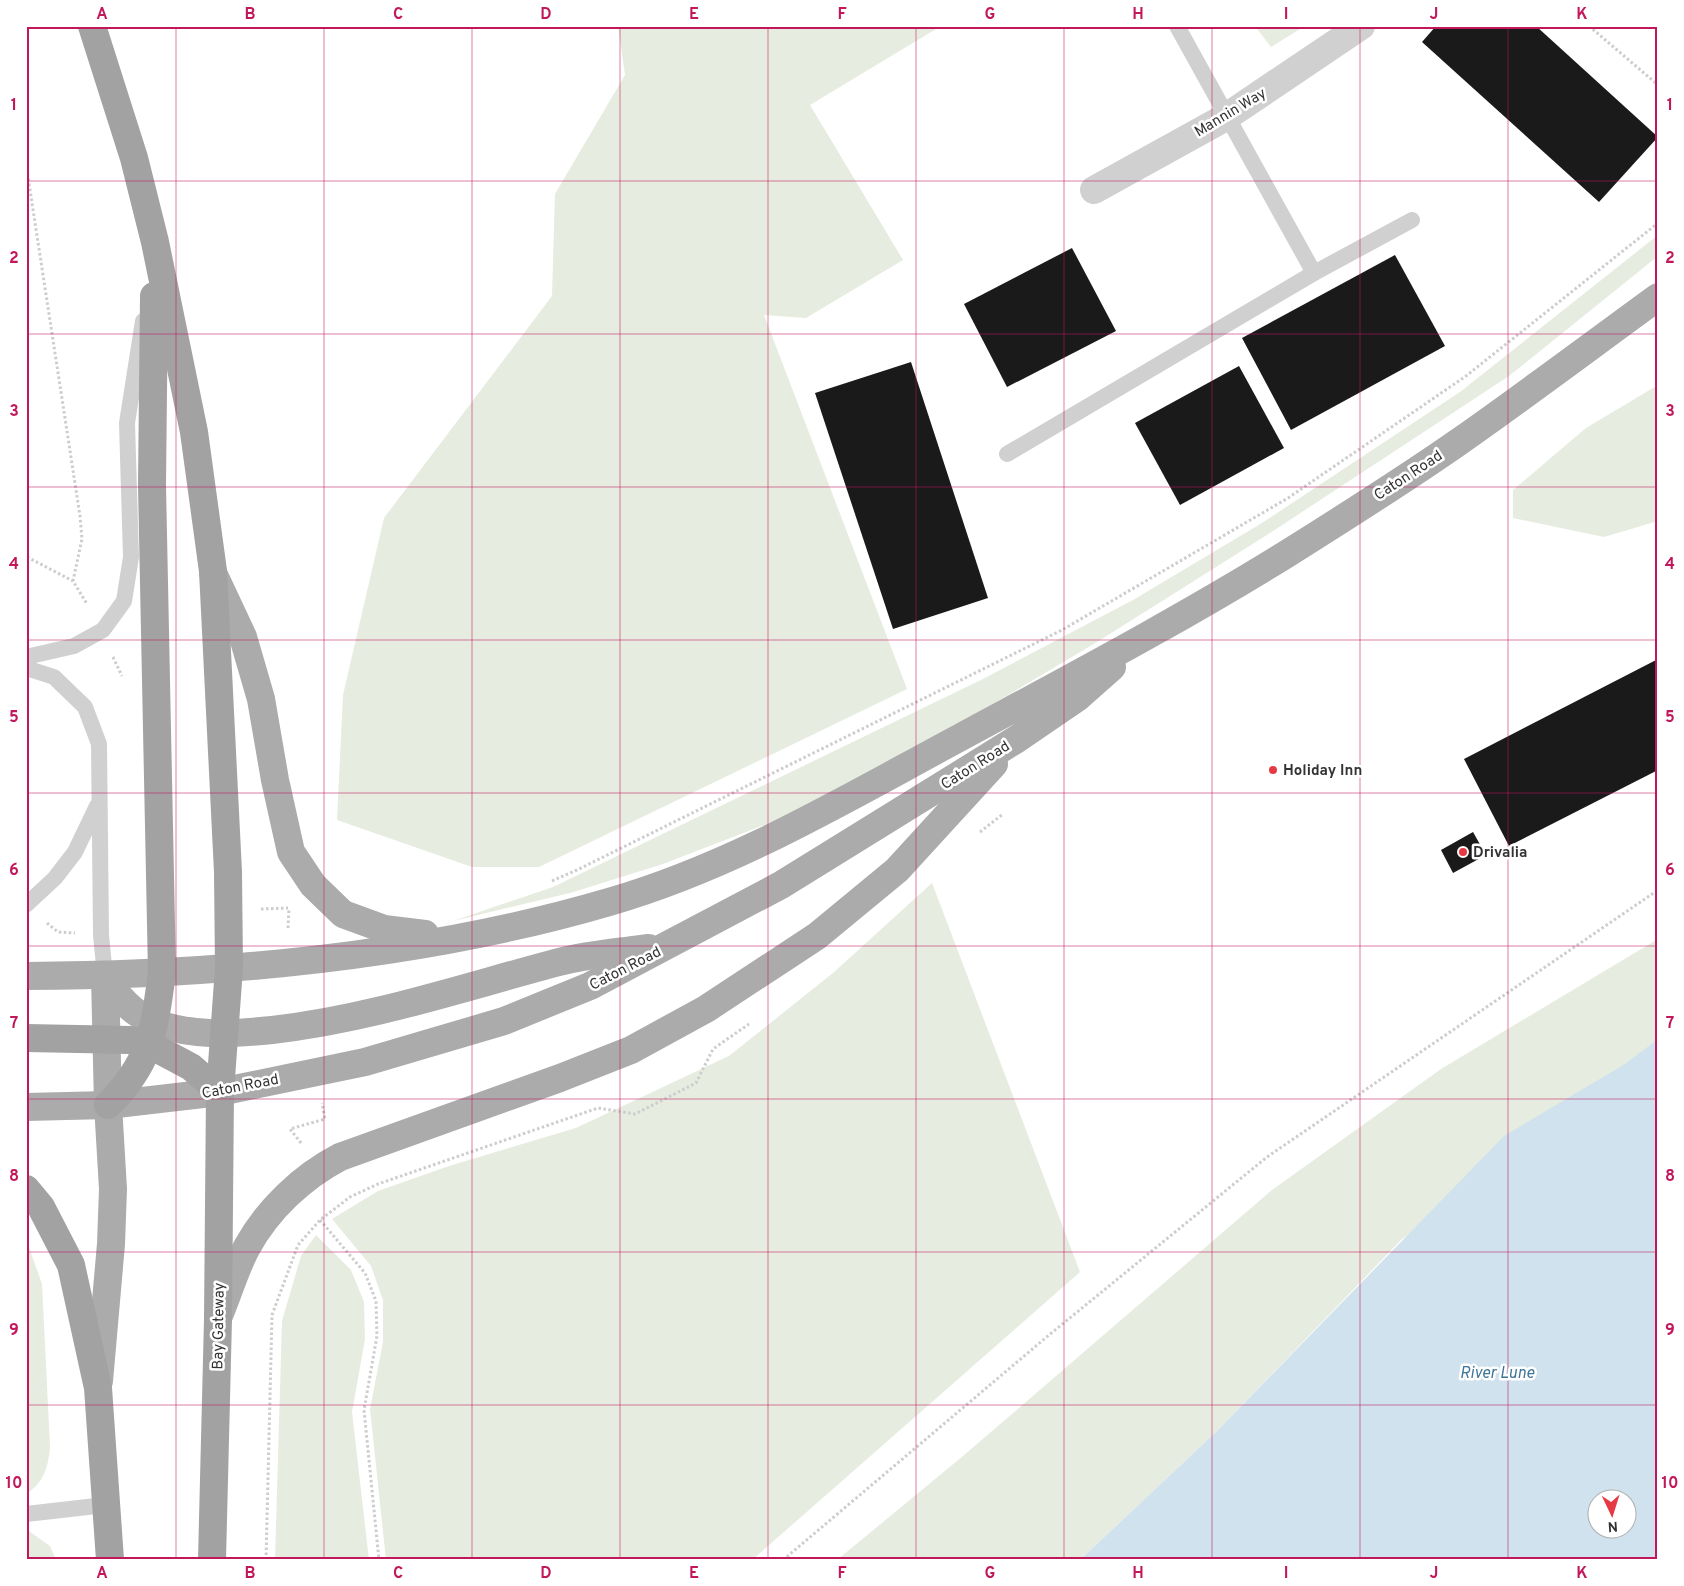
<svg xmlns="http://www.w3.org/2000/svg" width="1684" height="1586" viewBox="0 0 1684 1586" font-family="Overpass,sans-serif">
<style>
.green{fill:#e6ecdf}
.water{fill:#cfe2ee;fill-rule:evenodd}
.building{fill:#1a1a1a}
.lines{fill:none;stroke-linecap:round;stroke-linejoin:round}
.path{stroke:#cdcdcd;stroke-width:3;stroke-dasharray:2.5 2.5;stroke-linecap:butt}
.service{stroke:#d0d0d0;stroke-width:16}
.minor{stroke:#d0d0d0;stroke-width:28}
.primary{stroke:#ababab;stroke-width:28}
.trunk{stroke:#a2a2a2;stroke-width:28}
.grid{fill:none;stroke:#c2185b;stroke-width:1;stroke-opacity:0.55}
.poi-dot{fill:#e63946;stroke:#fff;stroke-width:2}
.labels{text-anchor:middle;stroke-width:5;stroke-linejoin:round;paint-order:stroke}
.street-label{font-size:15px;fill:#333;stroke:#fff}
.poi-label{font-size:15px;font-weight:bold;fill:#333;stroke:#fff;text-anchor:start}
.water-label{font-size:16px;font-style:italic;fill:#3f7597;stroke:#fff}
.neatline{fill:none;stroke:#c2185b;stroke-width:2}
.grid-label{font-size:16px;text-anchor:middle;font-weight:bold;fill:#c2185b}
</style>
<rect width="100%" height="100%" fill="#fff"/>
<g class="green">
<polygon points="618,26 941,26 810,105 903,260 806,318 764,315 907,689 539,867 472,867 337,820 343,695 384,518 552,296 555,194 625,75"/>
<polygon points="1255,26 1305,26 1271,47"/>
<polygon points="1658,235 1658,256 1509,376 1270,533 1097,642 931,741 795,813 663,864 570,893 453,921 553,887 983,679 1133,600 1262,523 1460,392"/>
<polygon points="1658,385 1658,521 1604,537 1513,518 1513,490 1586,428"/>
<polygon points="932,883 1080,1272 752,1560 386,1560 370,1409 383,1342 383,1300 371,1266 332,1219 378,1191 449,1166 576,1128 729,1056 833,973"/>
<polygon points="1658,939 1658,1039 1401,1240 1217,1431 1080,1560 837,1560 963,1456 1272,1190 1441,1069"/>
<polygon points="316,1235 351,1270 364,1302 365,1339 352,1412 369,1560 275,1560 282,1321 301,1256"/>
<path d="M 26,1239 L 42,1284 L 50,1447 C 48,1468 44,1482 26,1494 Z"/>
<polygon points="26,1529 50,1546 56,1560 26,1560"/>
</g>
<path class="water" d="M 1658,1039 L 1658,1560 L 1080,1560 L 1217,1431 L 1504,1136 L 1625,1064 ZM 1596,1498 L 1626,1498 L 1626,1528 L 1596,1528 Z"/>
<g class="building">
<polygon points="1436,26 1536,26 1658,137 1599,202 1422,42"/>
<polygon points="1072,248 1116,331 1007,387 964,304"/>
<polygon points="1395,255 1445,346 1291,430 1242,338"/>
<polygon points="911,362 988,598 893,629 815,393"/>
<polygon points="1239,366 1284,448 1180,505 1135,423"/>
<polygon points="1658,659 1658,770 1509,846 1464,759"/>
<polygon points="1473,832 1486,855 1453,873 1441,850"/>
</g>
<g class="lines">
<g class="path">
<polyline points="1589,26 1658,85"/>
<polyline points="26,164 80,516 82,539 73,581 87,604"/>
<polyline points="27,557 73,581"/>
<polyline points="113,657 122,676"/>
<polyline points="980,832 1003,814"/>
<polyline points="552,881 579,869 1062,630 1288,498 1466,376 1658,223"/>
<polyline points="261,909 288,908"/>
<polyline points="47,923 58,932 75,933"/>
<polyline points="288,928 289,908"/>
<polyline points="301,1143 290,1129 325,1119 322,1103"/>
<polyline points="320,1220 365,1273 376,1301 377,1336 364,1410 379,1560"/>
<polyline points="266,1560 272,1315 298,1245 320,1220 350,1197 378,1184 598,1108 635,1114 696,1083 713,1049 749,1024"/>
<polyline points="783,1560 1049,1335 1267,1157 1658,890"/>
</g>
<g class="service">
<polyline points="1177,26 1314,273 1412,220"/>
<polyline points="1007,454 1314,273"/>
<polyline points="26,657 74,646 103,630 124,601 131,557 127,423 143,321"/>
<polyline points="26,668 54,677 85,707 99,744 101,935 105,976"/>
<polyline points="26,905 55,878 75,852 97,806"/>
<polyline points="26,1514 105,1505"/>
</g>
<polyline class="minor" points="1094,190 1226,117 1361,26"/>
<g class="primary">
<polyline points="213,573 243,637 261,699 275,780 291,852 313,885 343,914 384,929 425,934"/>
<path d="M 26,976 C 221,975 421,957 609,902 C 734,866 847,798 961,737 C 1070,678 1180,620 1285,555 C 1344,518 1403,481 1460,441 C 1527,394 1592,345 1658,297"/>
<path d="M 105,976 C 118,997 132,1014 156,1023 C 195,1037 232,1034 272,1030 C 370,1019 464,987 559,962 C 588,954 619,952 649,948"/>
<polyline points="26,1107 108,1105 220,1092 365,1062 504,1021 590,986 781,885 1017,739 1077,698 1112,667"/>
<path d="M 218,1318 C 228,1295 235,1269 247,1247 C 268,1209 302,1177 340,1157 L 560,1078 L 631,1050 L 706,1009 L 817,936 L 897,870 L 994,764"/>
<polyline points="99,1381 111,1244 113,1189 108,1105 105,976"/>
</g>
<g class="trunk">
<polyline points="92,26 134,158 155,242 194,432 213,571 228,872 229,968 220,1092 218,1319 212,1560"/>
<polyline points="26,1038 130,1040 148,1044 191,1067 220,1092"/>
<path d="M 108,1105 C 151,1062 154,1031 162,973 L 152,485 L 154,296"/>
<polyline points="26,1189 41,1207 71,1265 98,1388 110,1560"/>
</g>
</g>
<path class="grid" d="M 176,26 L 176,1560M 324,26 L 324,1560M 472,26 L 472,1560M 620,26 L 620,1560M 768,26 L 768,1560M 916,26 L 916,1560M 1064,26 L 1064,1560M 1212,26 L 1212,1560M 1360,26 L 1360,1560M 1508,26 L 1508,1560M 26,181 L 1658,181M 26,334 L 1658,334M 26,487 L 1658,487M 26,640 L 1658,640M 26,793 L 1658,793M 26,946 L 1658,946M 26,1099 L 1658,1099M 26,1252 L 1658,1252M 26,1405 L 1658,1405"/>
<g class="poi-dot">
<circle cx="1273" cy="770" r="5"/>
<circle cx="1463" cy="852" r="5"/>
</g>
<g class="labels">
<g class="street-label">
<text transform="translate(1230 112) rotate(-31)" y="5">Mannin Way</text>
<text transform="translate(1408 475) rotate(-33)" y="5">Caton Road</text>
<text transform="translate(975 765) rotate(-32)" y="5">Caton Road</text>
<text transform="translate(625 968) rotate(-27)" y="5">Caton Road</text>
<text transform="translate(240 1086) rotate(-11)" y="5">Caton Road</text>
<text transform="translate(218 1326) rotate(-89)" y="5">Bay Gateway</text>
</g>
<g class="poi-label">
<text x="1283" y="775">Holiday Inn</text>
<text x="1473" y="857">Drivalia</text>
</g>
<g class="water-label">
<text x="1497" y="1378">River Lune</text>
</g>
</g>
<rect width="1684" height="1586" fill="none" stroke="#ffffff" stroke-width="55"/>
<g transform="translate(1612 1514) rotate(176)"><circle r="24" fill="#ffffff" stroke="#adadad"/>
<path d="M0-4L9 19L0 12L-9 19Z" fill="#e63946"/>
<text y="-8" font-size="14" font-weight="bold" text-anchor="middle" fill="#333333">N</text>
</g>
<rect x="28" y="28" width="1628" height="1530" class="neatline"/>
<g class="grid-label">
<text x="102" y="19">A</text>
<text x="250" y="19">B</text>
<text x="398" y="19">C</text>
<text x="546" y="19">D</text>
<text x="694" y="19">E</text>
<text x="842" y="19">F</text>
<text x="990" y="19">G</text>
<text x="1138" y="19">H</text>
<text x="1286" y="19">I</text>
<text x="1434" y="19">J</text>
<text x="1582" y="19">K</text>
<text x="14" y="110">1</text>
<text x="1670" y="110">1</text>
<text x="14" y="263">2</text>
<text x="1670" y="263">2</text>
<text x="14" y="416">3</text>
<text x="1670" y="416">3</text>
<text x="14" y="569">4</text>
<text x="1670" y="569">4</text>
<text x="14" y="722">5</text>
<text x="1670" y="722">5</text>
<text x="14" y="875">6</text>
<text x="1670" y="875">6</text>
<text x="14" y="1028">7</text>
<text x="1670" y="1028">7</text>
<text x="14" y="1181">8</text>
<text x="1670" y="1181">8</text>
<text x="14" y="1335">9</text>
<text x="1670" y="1335">9</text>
<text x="14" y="1488">10</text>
<text x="1670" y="1488">10</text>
<text x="102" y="1578">A</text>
<text x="250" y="1578">B</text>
<text x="398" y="1578">C</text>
<text x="546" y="1578">D</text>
<text x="694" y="1578">E</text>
<text x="842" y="1578">F</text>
<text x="990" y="1578">G</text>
<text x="1138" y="1578">H</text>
<text x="1286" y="1578">I</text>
<text x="1434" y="1578">J</text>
<text x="1582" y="1578">K</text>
</g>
</svg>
